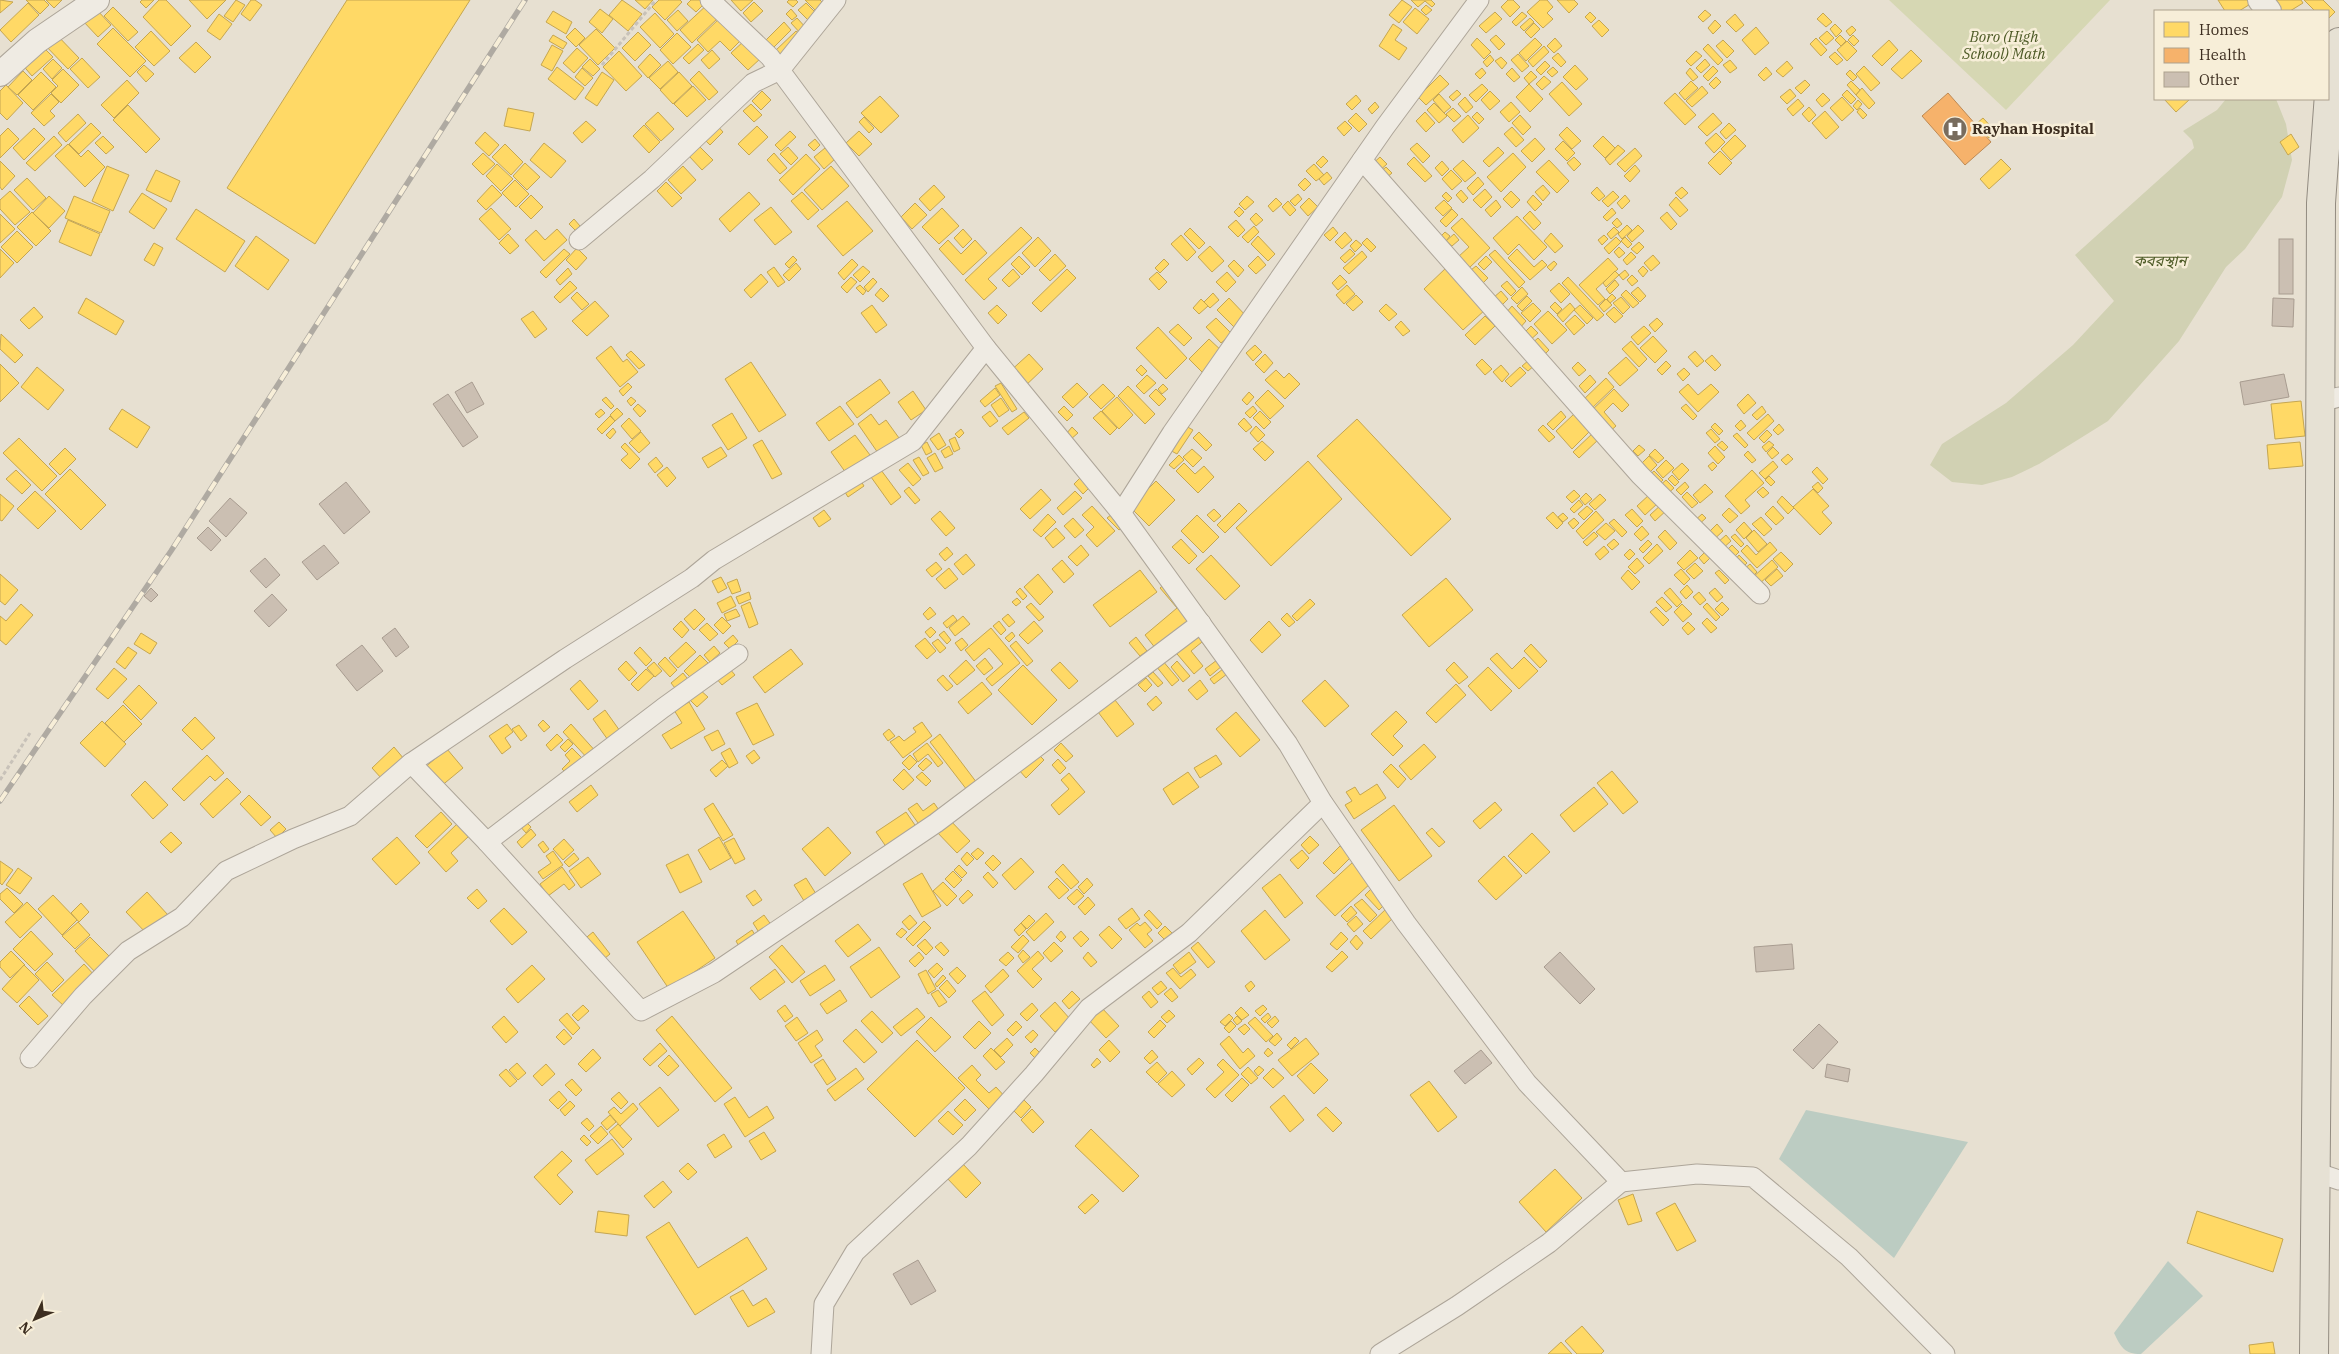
<svg xmlns="http://www.w3.org/2000/svg" width="2339" height="1354" viewBox="0 0 2339 1354" font-family="'IBM Plex Serif','Noto Sans Bengali',serif">
<style>
.green{fill:#d6d7b3}
.cemetery{fill:#d1d1b3}
.water{fill:#bcccc2}
.homes{fill:#ffd966;stroke:#c5a651}
.health{fill:#f6b26b;stroke:#be8a54}
.building{fill:#cbbfb2;stroke:#a89c90}
.lines{fill:none;stroke-linecap:round;stroke-linejoin:round}
.minor-casing{stroke:#ada599;stroke-width:21}
.tertiary-casing{stroke:#ada599;stroke-width:26}
.primary-casing{stroke:#928b80;stroke-width:30}
.path{stroke:#c8c2b9;stroke-width:3;stroke-dasharray:4 2.5;stroke-linecap:butt}
.minor{stroke:#efebe3;stroke-width:19}
.tertiary{stroke:#efebe3;stroke-width:24}
.primary{stroke:#e6e1d4;stroke-width:28}
.rail-casing{stroke:#afaaa2;stroke-width:5.5}
.rail{stroke:#f7eed8;stroke-width:4;stroke-dasharray:11;stroke-linecap:butt}
.labels{text-anchor:middle;stroke-width:5;stroke-linejoin:round;paint-order:stroke}
.park-label{font-size:15px;font-style:italic;fill:#4d5a26;stroke:#f7eed8}
.poi-label{font-size:15px;font-weight:bold;fill:#3d2e20;stroke:#f7eed8;text-anchor:start}
</style>
<rect width="100%" height="100%" fill="#e7e0d1"/>
<polygon class="green" points="1889,0 2110,0 2006,110"/>
<polygon class="cemetery" points="2226,99 2276,99 2286,124 2292,160 2282,197 2245,249 2226,267 2179,341 2108,421 2039,464 2012,477 1982,485 1952,482 1930,465 1942,444 2006,403 2073,345 2114,301 2075,255 2194,148 2192,140 2183,131 2217,110"/>
<g class="water">
<polygon points="1806,1110 1968,1142 1894,1258 1779,1159"/>
<path d="M 2168,1261 L 2203,1296 L 2141,1354 C 2124,1354 2121,1347 2114,1333 Z"/>
</g>
<g class="homes">
<polygon points="0,0 13,2 0,13"/>
<polygon points="26,0 44,0 49,5 40,14"/>
<polygon points="46,0 62,0 54,8"/>
<polygon points="142,0 154,0 146,8 140,2"/>
<polygon points="159,0 166,0 191,26 171,46 143,17"/>
<polygon points="189,0 226,0 207,19"/>
<polygon points="236,0 245,5 233,22 224,16"/>
<polygon points="251,0 255,0 262,5 250,21 241,14"/>
<polygon points="347,0 470,0 315,244 227,188"/>
<polygon points="622,0 642,14 628,31 609,15"/>
<polygon points="635,0 653,0 645,9"/>
<polygon points="659,0 680,0 682,2 665,20 652,7"/>
<polygon points="691,0 706,0 707,1 696,12 687,4"/>
<polygon points="731,0 753,0 741,11"/>
<polygon points="789,0 796,0 798,2 793,7 787,2"/>
<polygon points="805,0 820,0 824,4 816,11"/>
<polygon points="1402,0 1412,7 1399,23 1389,15"/>
<polygon points="1411,0 1431,0 1435,4 1432,7 1425,1 1418,7"/>
<polygon points="1508,0 1513,0 1520,7 1510,17 1501,7"/>
<polygon points="1540,0 1547,0 1553,7 1547,13 1553,19 1543,28 1527,12"/>
<polygon points="1557,0 1574,0 1578,4 1569,13"/>
<polygon points="2218,0 2250,0 2252,3 2239,11 2225,11"/>
<polygon points="2270,0 2301,0 2303,3 2290,11 2277,11"/>
<polygon points="2304,0 2323,0 2335,12 2328,19 2328,11 2315,11"/>
<polygon points="754,2 763,11 751,22 743,13"/>
<polygon points="28,3 39,15 11,42 0,30"/>
<polygon points="709,3 721,15 692,43 680,30"/>
<polygon points="806,3 816,13 808,20 798,10"/>
<polygon points="1426,5 1432,10 1426,15 1421,10"/>
<polygon points="113,7 138,32 128,41 104,16"/>
<polygon points="1415,8 1429,19 1417,34 1403,22"/>
<polygon points="96,9 111,25 98,37 83,21"/>
<polygon points="600,9 613,19 602,33 589,22"/>
<polygon points="791,9 797,16 792,20 786,14"/>
<polygon points="678,10 688,21 677,31 667,20"/>
<polygon points="1705,10 1711,15 1703,22 1698,17"/>
<polygon points="553,11 572,22 566,34 546,22"/>
<polygon points="1495,12 1502,19 1486,33 1479,26"/>
<polygon points="1522,12 1527,16 1516,26 1512,22"/>
<polygon points="1590,12 1596,18 1591,23 1585,17"/>
<polygon points="655,13 674,34 660,48 640,27"/>
<polygon points="1823,13 1832,22 1826,27 1817,19"/>
<polygon points="219,14 232,24 220,40 207,31"/>
<polygon points="1735,14 1744,25 1736,32 1726,22"/>
<polygon points="722,16 743,38 730,51 720,41 708,52 697,40"/>
<polygon points="797,18 807,29 802,35 791,23"/>
<polygon points="1530,18 1534,22 1524,31 1520,27"/>
<polygon points="1599,20 1609,30 1602,37 1592,26"/>
<polygon points="1715,20 1721,26 1713,34 1708,28"/>
<polygon points="784,22 791,30 773,48 766,40"/>
<polygon points="1534,23 1540,29 1531,38 1525,32"/>
<polygon points="1393,24 1402,30 1395,40 1407,48 1399,60 1379,46"/>
<polygon points="1835,24 1842,31 1836,37 1830,29"/>
<polygon points="1852,26 1856,30 1850,36 1846,31"/>
<polygon points="1756,27 1769,43 1755,55 1742,40"/>
<polygon points="113,28 146,61 130,77 97,44"/>
<polygon points="575,28 585,38 576,47 566,37"/>
<polygon points="596,29 615,48 598,65 579,45"/>
<polygon points="53,31 79,58 68,69 42,42"/>
<polygon points="151,31 170,51 154,66 135,47"/>
<polygon points="796,31 803,37 782,58 775,51"/>
<polygon points="1827,31 1834,38 1826,45 1819,38"/>
<polygon points="638,32 651,45 635,61 622,48"/>
<polygon points="677,33 691,47 673,64 660,50"/>
<polygon points="553,35 567,43 563,49 549,41"/>
<polygon points="1496,35 1505,44 1499,50 1490,40"/>
<polygon points="1840,35 1846,41 1841,46 1835,40"/>
<polygon points="1853,35 1859,41 1854,46 1848,40"/>
<polygon points="1477,38 1491,52 1484,59 1471,45"/>
<polygon points="1535,38 1542,45 1526,61 1519,53"/>
<polygon points="1555,38 1562,46 1554,53 1547,46"/>
<polygon points="1816,38 1827,50 1821,56 1810,44"/>
<polygon points="745,40 761,58 748,70 731,53"/>
<polygon points="1723,40 1734,51 1727,58 1716,46"/>
<polygon points="1889,40 1898,50 1882,66 1872,56"/>
<polygon points="1847,41 1857,51 1847,61 1837,50"/>
<polygon points="196,42 211,57 195,73 179,58"/>
<polygon points="698,44 704,50 689,64 683,58"/>
<polygon points="1708,44 1723,60 1718,65 1703,49"/>
<polygon points="41,45 53,57 32,76 21,63"/>
<polygon points="552,45 563,51 552,71 541,65"/>
<polygon points="1544,46 1549,52 1533,67 1528,61"/>
<polygon points="577,48 588,58 574,73 563,63"/>
<polygon points="712,50 720,59 709,69 701,60"/>
<polygon points="1911,50 1922,61 1902,79 1891,69"/>
<polygon points="619,51 642,76 626,91 603,67"/>
<polygon points="1696,51 1702,56 1691,66 1686,61"/>
<polygon points="1835,52 1843,60 1837,65 1829,57"/>
<polygon points="1558,53 1566,62 1561,67 1552,58"/>
<polygon points="650,54 661,65 648,78 638,67"/>
<polygon points="1518,54 1529,66 1522,72 1511,60"/>
<polygon points="1490,55 1494,60 1487,67 1483,62"/>
<polygon points="1501,57 1507,63 1502,69 1495,61"/>
<polygon points="82,58 100,77 88,88 70,69"/>
<polygon points="53,59 62,68 52,79 43,69"/>
<polygon points="590,59 600,69 593,76 582,67"/>
<polygon points="1705,59 1710,65 1701,73 1696,68"/>
<polygon points="1730,60 1737,68 1730,73 1723,65"/>
<polygon points="668,61 678,72 660,89 649,78"/>
<polygon points="1545,61 1550,66 1541,75 1536,70"/>
<polygon points="1787,61 1793,68 1783,77 1776,71"/>
<polygon points="144,65 154,74 146,82 137,72"/>
<polygon points="1575,65 1588,79 1576,90 1563,77"/>
<polygon points="1713,66 1718,71 1708,81 1703,76"/>
<polygon points="1864,66 1880,83 1871,91 1856,74"/>
<polygon points="557,67 584,88 575,100 548,79"/>
<polygon points="1553,67 1558,72 1552,77 1547,72"/>
<polygon points="1766,67 1772,74 1764,81 1758,75"/>
<polygon points="582,68 593,78 585,86 575,77"/>
<polygon points="1482,68 1486,73 1480,79 1475,74"/>
<polygon points="1512,68 1520,77 1514,82 1506,74"/>
<polygon points="1690,68 1698,77 1693,81 1686,73"/>
<polygon points="63,69 79,85 61,103 51,93 58,86 52,80"/>
<polygon points="1850,70 1857,77 1853,81 1846,74"/>
<polygon points="23,71 32,80 17,95 8,87"/>
<polygon points="699,71 718,92 709,100 690,80"/>
<polygon points="1531,71 1537,77 1529,84 1524,78"/>
<polygon points="41,72 56,87 33,110 18,95"/>
<polygon points="602,72 614,80 597,106 585,98"/>
<polygon points="679,72 692,86 673,104 660,90"/>
<polygon points="1440,75 1449,84 1426,105 1418,97"/>
<polygon points="1544,76 1551,82 1542,90 1536,84"/>
<polygon points="1716,77 1721,82 1714,89 1709,84"/>
<polygon points="127,80 139,93 114,118 101,105"/>
<polygon points="1805,80 1810,85 1801,94 1795,88"/>
<polygon points="1691,81 1698,88 1685,100 1679,93"/>
<polygon points="1851,81 1860,90 1856,95 1847,85"/>
<polygon points="1562,82 1582,104 1569,116 1549,94"/>
<polygon points="1482,84 1488,90 1476,102 1469,95"/>
<polygon points="1529,84 1543,99 1530,112 1516,97"/>
<polygon points="6,85 23,103 7,120 0,113 0,91"/>
<polygon points="693,86 706,100 687,117 674,104"/>
<polygon points="1702,86 1708,93 1692,107 1686,101"/>
<polygon points="1862,88 1875,103 1869,109 1856,95"/>
<polygon points="1790,89 1796,96 1787,104 1780,97"/>
<polygon points="1457,90 1461,94 1453,101 1449,97"/>
<polygon points="1847,90 1856,99 1851,104 1842,95"/>
<polygon points="762,91 771,100 761,110 752,101"/>
<polygon points="1490,91 1500,101 1490,110 1481,100"/>
<polygon points="1675,93 1696,115 1685,125 1664,103"/>
<polygon points="1823,93 1830,100 1822,107 1816,100"/>
<polygon points="51,94 59,102 50,111 55,116 44,126 31,113"/>
<polygon points="1439,94 1451,107 1444,113 1433,100"/>
<polygon points="1356,95 1361,101 1352,110 1346,104"/>
<polygon points="880,96 899,116 881,133 861,113"/>
<polygon points="1465,97 1473,107 1466,113 1458,104"/>
<polygon points="1842,97 1854,110 1842,121 1830,108"/>
<polygon points="1798,99 1804,106 1793,116 1787,109"/>
<polygon points="2164,99 2190,99 2176,112"/>
<polygon points="1858,100 1862,104 1857,110 1853,106"/>
<polygon points="1375,102 1379,107 1372,114 1368,109"/>
<polygon points="1511,102 1520,112 1509,122 1500,112"/>
<polygon points="1434,103 1447,116 1439,123 1427,110"/>
<polygon points="751,104 762,115 754,122 743,111"/>
<polygon points="128,105 160,139 146,153 113,120"/>
<polygon points="1809,107 1816,115 1809,122 1802,114"/>
<polygon points="508,108 534,113 530,131 504,126"/>
<polygon points="1453,108 1461,116 1454,122 1446,114"/>
<polygon points="1860,108 1867,115 1863,119 1857,112"/>
<polygon points="1825,111 1839,127 1826,139 1812,123"/>
<polygon points="658,112 674,129 661,141 645,124"/>
<polygon points="1425,112 1435,123 1426,132 1416,121"/>
<polygon points="1477,112 1484,119 1479,124 1472,117"/>
<polygon points="1356,113 1367,124 1359,132 1348,121"/>
<polygon points="1713,113 1722,123 1707,136 1698,127"/>
<polygon points="78,114 86,123 66,142 58,133"/>
<polygon points="1468,115 1479,128 1463,143 1452,130"/>
<polygon points="1520,115 1531,127 1523,135 1512,123"/>
<polygon points="864,117 874,128 869,133 859,122"/>
<polygon points="1983,118 1996,132 1989,138 1976,124"/>
<polygon points="586,121 596,130 582,143 573,133"/>
<polygon points="1345,121 1352,128 1344,136 1337,128"/>
<polygon points="91,123 101,133 79,154 69,144"/>
<polygon points="715,123 723,132 710,145 701,136"/>
<polygon points="1729,123 1736,130 1726,139 1720,132"/>
<polygon points="644,125 660,142 649,153 633,136"/>
<polygon points="757,126 768,137 749,155 738,144"/>
<polygon points="1512,127 1524,140 1516,147 1504,134"/>
<polygon points="1567,127 1581,141 1572,149 1559,135"/>
<polygon points="8,128 19,139 0,158 0,136"/>
<polygon points="34,128 45,139 24,160 13,148"/>
<polygon points="790,131 796,137 781,151 775,145"/>
<polygon points="859,131 872,144 859,156 846,143"/>
<polygon points="485,132 499,145 489,156 475,143"/>
<polygon points="1716,133 1725,142 1714,153 1705,143"/>
<polygon points="2291,134 2299,147 2288,155 2280,142"/>
<polygon points="1735,135 1746,146 1731,160 1721,149"/>
<polygon points="54,136 62,145 35,171 26,163"/>
<polygon points="103,136 114,147 106,154 95,143"/>
<polygon points="1603,136 1615,148 1605,158 1593,146"/>
<polygon points="1535,138 1545,149 1532,162 1521,151"/>
<polygon points="815,139 820,145 814,151 808,145"/>
<polygon points="1563,141 1575,153 1567,161 1555,149"/>
<polygon points="544,143 566,161 551,178 530,160"/>
<polygon points="1417,143 1430,156 1423,163 1410,149"/>
<polygon points="68,144 81,157 88,150 105,167 85,187 55,156"/>
<polygon points="505,144 523,162 511,175 492,157"/>
<polygon points="1618,145 1625,151 1610,165 1605,159"/>
<polygon points="699,146 713,160 702,170 689,156"/>
<polygon points="788,147 798,158 791,165 780,154"/>
<polygon points="1498,147 1504,153 1489,167 1483,161"/>
<polygon points="825,148 835,159 824,169 814,157"/>
<polygon points="1635,148 1642,156 1625,172 1617,164"/>
<polygon points="1720,151 1732,163 1720,175 1708,163"/>
<polygon points="483,153 495,164 483,175 472,164"/>
<polygon points="774,153 787,168 780,174 767,160"/>
<polygon points="1513,153 1526,167 1501,192 1487,177"/>
<polygon points="806,154 820,169 793,195 779,180"/>
<polygon points="1323,156 1328,161 1321,168 1316,163"/>
<polygon points="1380,157 1387,164 1378,172 1371,165"/>
<polygon points="1414,157 1432,176 1425,182 1407,164"/>
<polygon points="1574,157 1581,164 1574,171 1567,163"/>
<polygon points="2001,159 2011,169 1989,189 1980,179"/>
<polygon points="1463,160 1476,173 1465,182 1453,169"/>
<polygon points="1549,160 1569,181 1557,193 1536,172"/>
<polygon points="0,161 15,176 2,190 0,187"/>
<polygon points="1442,161 1449,169 1442,176 1435,168"/>
<polygon points="525,163 540,177 527,190 513,176"/>
<polygon points="497,164 513,179 501,191 486,176"/>
<polygon points="1314,164 1324,175 1316,181 1306,171"/>
<polygon points="1635,165 1640,171 1630,182 1624,176"/>
<polygon points="107,166 129,175 113,211 92,201"/>
<polygon points="683,166 696,180 681,194 668,180"/>
<polygon points="831,166 849,186 822,210 804,190"/>
<polygon points="1386,167 1392,173 1385,179 1379,173"/>
<polygon points="156,170 180,181 171,202 146,190"/>
<polygon points="1451,170 1462,181 1452,190 1442,179"/>
<polygon points="1327,172 1332,178 1324,185 1319,179"/>
<polygon points="1478,177 1484,184 1473,195 1467,188"/>
<polygon points="27,178 46,198 33,210 14,190"/>
<polygon points="1305,178 1311,184 1304,191 1298,185"/>
<polygon points="515,180 529,194 516,207 502,193"/>
<polygon points="666,182 682,198 672,207 657,191"/>
<polygon points="492,185 502,195 486,210 477,201"/>
<polygon points="934,185 945,197 930,211 919,199"/>
<polygon points="1543,185 1550,193 1543,201 1535,192"/>
<polygon points="1597,187 1605,196 1599,201 1591,193"/>
<polygon points="1682,187 1688,193 1681,199 1675,193"/>
<polygon points="1485,189 1492,197 1481,208 1473,200"/>
<polygon points="1461,190 1468,198 1463,203 1456,195"/>
<polygon points="10,191 30,212 15,225 0,209 0,200"/>
<polygon points="1511,191 1520,200 1512,208 1503,199"/>
<polygon points="1613,191 1619,197 1608,207 1602,201"/>
<polygon points="749,192 760,204 730,232 719,219"/>
<polygon points="802,192 819,210 808,220 791,201"/>
<polygon points="1446,192 1452,198 1448,202 1442,196"/>
<polygon points="142,193 167,209 154,229 129,212"/>
<polygon points="1298,194 1302,199 1295,206 1290,201"/>
<polygon points="531,195 543,207 531,219 519,207"/>
<polygon points="1533,195 1542,204 1535,211 1527,202"/>
<polygon points="1625,195 1630,201 1622,209 1617,203"/>
<polygon points="49,196 65,211 49,228 33,213"/>
<polygon points="74,196 110,211 101,233 65,218"/>
<polygon points="1247,196 1254,202 1245,210 1239,204"/>
<polygon points="1676,197 1688,210 1680,217 1669,205"/>
<polygon points="1276,198 1282,204 1273,212 1268,206"/>
<polygon points="1309,198 1318,207 1308,216 1300,207"/>
<polygon points="1444,200 1452,208 1443,216 1435,208"/>
<polygon points="1496,200 1501,207 1491,217 1485,210"/>
<polygon points="847,201 873,231 843,256 817,226"/>
<polygon points="1288,201 1296,210 1290,216 1282,207"/>
<polygon points="915,203 927,215 912,229 901,217"/>
<polygon points="771,207 792,232 775,245 754,220"/>
<polygon points="1239,207 1244,212 1239,217 1234,212"/>
<polygon points="491,208 511,229 499,240 479,219"/>
<polygon points="942,208 959,226 939,244 922,227"/>
<polygon points="1612,208 1616,213 1607,221 1603,217"/>
<polygon points="196,209 245,241 225,272 176,239"/>
<polygon points="1452,209 1458,215 1446,227 1440,221"/>
<polygon points="1530,211 1541,223 1534,230 1523,218"/>
<polygon points="32,212 51,231 36,246 17,227"/>
<polygon points="1667,212 1677,224 1671,230 1660,218"/>
<polygon points="1256,213 1263,220 1256,226 1250,219"/>
<polygon points="0,214 15,229 0,243"/>
<polygon points="1517,216 1547,247 1534,260 1519,244 1508,255 1493,238"/>
<polygon points="1462,218 1490,248 1469,268 1458,257 1469,247 1451,228"/>
<polygon points="1617,218 1622,224 1617,228 1612,223"/>
<polygon points="574,219 580,226 576,231 569,224"/>
<polygon points="68,220 100,234 91,256 59,242"/>
<polygon points="1236,220 1245,230 1238,237 1228,227"/>
<polygon points="1627,225 1632,230 1622,239 1618,234"/>
<polygon points="1638,225 1644,231 1632,242 1627,236"/>
<polygon points="1254,226 1259,232 1248,243 1242,237"/>
<polygon points="1021,227 1032,238 988,279 997,288 984,300 965,280"/>
<polygon points="1333,227 1338,233 1330,241 1324,235"/>
<polygon points="1614,227 1619,232 1611,239 1607,234"/>
<polygon points="1190,228 1205,243 1199,249 1184,234"/>
<polygon points="557,229 567,240 544,261 525,240 536,230 545,240"/>
<polygon points="963,229 972,239 963,248 954,238"/>
<polygon points="17,231 33,247 17,263 1,247"/>
<polygon points="1345,232 1352,240 1342,249 1335,242"/>
<polygon points="1445,232 1450,236 1446,241 1441,236"/>
<polygon points="1551,233 1563,246 1555,253 1544,241"/>
<polygon points="508,234 519,246 510,254 499,243"/>
<polygon points="1454,234 1459,240 1452,246 1446,241"/>
<polygon points="1181,235 1196,252 1187,261 1171,244"/>
<polygon points="1604,235 1608,239 1602,245 1598,240"/>
<polygon points="256,236 289,260 268,290 235,266"/>
<polygon points="1258,236 1275,254 1268,261 1251,244"/>
<polygon points="1038,237 1051,251 1035,267 1022,253"/>
<polygon points="1616,237 1621,242 1609,254 1604,248"/>
<polygon points="1625,237 1632,244 1628,248 1621,241"/>
<polygon points="1367,238 1376,247 1371,252 1362,243"/>
<polygon points="948,240 961,254 975,240 987,253 963,275 939,249"/>
<polygon points="1356,240 1362,245 1355,252 1350,246"/>
<polygon points="1639,242 1644,247 1637,254 1631,249"/>
<polygon points="154,243 163,248 154,266 144,260"/>
<polygon points="1210,246 1224,261 1212,272 1198,257"/>
<polygon points="1619,247 1625,253 1619,258 1614,252"/>
<polygon points="577,248 587,258 576,270 566,260"/>
<polygon points="0,249 14,263 0,278"/>
<polygon points="564,249 570,254 546,278 540,272"/>
<polygon points="1350,249 1355,254 1345,263 1340,258"/>
<polygon points="1517,249 1534,267 1542,260 1547,265 1530,280 1508,258"/>
<polygon points="1495,250 1525,282 1519,288 1489,255"/>
<polygon points="1362,251 1367,257 1349,274 1343,268"/>
<polygon points="1631,252 1636,257 1627,265 1623,260"/>
<polygon points="1055,254 1066,266 1050,281 1039,270"/>
<polygon points="1653,255 1660,263 1651,271 1644,263"/>
<polygon points="793,256 797,260 789,268 785,264"/>
<polygon points="1019,256 1030,267 1022,275 1011,264"/>
<polygon points="1258,256 1266,265 1256,274 1248,266"/>
<polygon points="1486,256 1492,262 1484,270 1478,264"/>
<polygon points="1608,258 1618,269 1596,289 1605,299 1598,305 1579,285"/>
<polygon points="852,259 858,265 844,280 838,273"/>
<polygon points="1164,259 1169,264 1160,273 1155,268"/>
<polygon points="1234,260 1244,270 1238,277 1228,266"/>
<polygon points="1554,261 1557,264 1551,271 1547,267"/>
<polygon points="796,263 801,269 789,281 783,275"/>
<polygon points="863,266 870,272 860,282 853,275"/>
<polygon points="1476,266 1488,278 1483,283 1471,270"/>
<polygon points="1643,266 1648,271 1643,277 1638,271"/>
<polygon points="774,267 785,282 778,287 767,272"/>
<polygon points="1447,267 1486,309 1463,330 1424,289"/>
<polygon points="568,268 572,274 560,285 556,280"/>
<polygon points="1013,269 1020,277 1009,287 1002,280"/>
<polygon points="1067,269 1076,278 1041,312 1032,303"/>
<polygon points="1625,270 1629,275 1623,280 1619,275"/>
<polygon points="1615,271 1619,275 1606,287 1603,283"/>
<polygon points="1157,272 1167,282 1159,290 1149,279"/>
<polygon points="1227,272 1236,282 1226,292 1216,282"/>
<polygon points="761,274 768,282 751,298 744,290"/>
<polygon points="1340,275 1347,282 1338,290 1332,283"/>
<polygon points="1632,275 1638,281 1632,286 1627,280"/>
<polygon points="851,277 857,282 847,293 841,287"/>
<polygon points="1568,277 1604,315 1597,321 1562,283"/>
<polygon points="873,278 877,282 868,292 864,287"/>
<polygon points="1615,280 1619,285 1610,294 1606,289"/>
<polygon points="570,281 577,288 560,303 554,297"/>
<polygon points="1507,281 1516,291 1511,296 1501,286"/>
<polygon points="1559,283 1570,294 1561,303 1550,291"/>
<polygon points="860,285 866,291 863,295 856,288"/>
<polygon points="1347,285 1355,294 1344,304 1336,295"/>
<polygon points="1522,287 1528,294 1517,304 1511,298"/>
<polygon points="1638,287 1646,296 1640,302 1631,293"/>
<polygon points="881,288 889,296 883,302 875,295"/>
<polygon points="1626,290 1639,303 1633,308 1621,295"/>
<polygon points="1501,291 1508,299 1501,306 1493,298"/>
<polygon points="577,292 589,304 582,310 571,298"/>
<polygon points="1213,293 1219,300 1210,308 1204,302"/>
<polygon points="1612,294 1616,298 1610,303 1607,299"/>
<polygon points="1356,295 1363,302 1353,311 1346,304"/>
<polygon points="1527,296 1532,301 1522,311 1517,306"/>
<polygon points="1621,297 1630,307 1623,314 1613,303"/>
<polygon points="86,298 124,321 116,335 78,313"/>
<polygon points="1229,298 1248,318 1236,329 1217,310"/>
<polygon points="1201,299 1208,306 1199,314 1193,308"/>
<polygon points="1606,299 1612,305 1604,312 1599,306"/>
<polygon points="595,301 609,316 587,336 572,321"/>
<polygon points="1555,302 1562,309 1557,314 1550,307"/>
<polygon points="1533,303 1541,311 1530,322 1521,313"/>
<polygon points="1570,303 1575,309 1563,322 1557,315"/>
<polygon points="1386,304 1397,314 1389,321 1379,311"/>
<polygon points="872,305 887,325 876,333 861,313"/>
<polygon points="997,305 1007,315 998,324 988,313"/>
<polygon points="1580,305 1593,318 1587,324 1574,310"/>
<polygon points="1512,306 1526,321 1519,329 1505,314"/>
<polygon points="34,307 43,317 29,329 20,320"/>
<polygon points="1614,307 1623,316 1615,323 1606,314"/>
<polygon points="533,311 547,329 535,338 521,319"/>
<polygon points="1548,311 1567,330 1552,344 1534,324"/>
<polygon points="1575,315 1585,325 1574,335 1565,324"/>
<polygon points="1485,316 1495,326 1475,345 1465,335"/>
<polygon points="1216,318 1232,334 1221,343 1206,327"/>
<polygon points="1657,318 1663,324 1655,332 1649,325"/>
<polygon points="1401,321 1410,331 1403,336 1395,327"/>
<polygon points="1178,324 1192,338 1184,346 1169,332"/>
<polygon points="1531,326 1538,333 1529,341 1523,334"/>
<polygon points="1644,326 1651,333 1638,345 1631,337"/>
<polygon points="1158,327 1187,358 1166,379 1136,348"/>
<polygon points="1,334 23,355 15,363 0,349"/>
<polygon points="1653,336 1667,351 1655,363 1640,348"/>
<polygon points="1538,338 1549,350 1542,357 1530,345"/>
<polygon points="1209,339 1224,353 1203,373 1189,359"/>
<polygon points="1631,341 1647,359 1639,367 1622,349"/>
<polygon points="1255,345 1262,352 1253,361 1246,353"/>
<polygon points="611,346 623,362 627,359 638,372 620,387 596,358"/>
<polygon points="631,351 645,365 639,369 626,355"/>
<polygon points="1695,351 1704,361 1697,367 1688,357"/>
<polygon points="1029,354 1043,369 1023,388 1008,373"/>
<polygon points="1265,354 1273,363 1264,373 1255,364"/>
<polygon points="1712,355 1721,365 1715,371 1705,361"/>
<polygon points="1626,357 1638,370 1620,386 1608,373"/>
<polygon points="1482,359 1492,369 1485,375 1476,365"/>
<polygon points="1529,360 1535,365 1528,371 1522,366"/>
<polygon points="1666,361 1671,366 1662,375 1657,370"/>
<polygon points="751,362 786,415 759,432 725,379"/>
<polygon points="1578,362 1586,370 1579,376 1572,368"/>
<polygon points="0,364 19,383 0,402"/>
<polygon points="1141,365 1147,371 1142,376 1136,370"/>
<polygon points="1501,365 1509,374 1502,382 1493,372"/>
<polygon points="37,367 64,390 48,410 21,387"/>
<polygon points="1520,367 1526,373 1511,387 1505,381"/>
<polygon points="1684,368 1690,374 1683,381 1677,374"/>
<polygon points="1276,370 1284,378 1289,373 1300,384 1285,399 1265,380"/>
<polygon points="1147,375 1156,383 1144,394 1136,386"/>
<polygon points="1590,375 1596,382 1585,393 1579,386"/>
<polygon points="1606,378 1614,387 1590,410 1582,401"/>
<polygon points="880,379 890,393 857,418 846,403"/>
<polygon points="628,383 632,387 623,396 619,391"/>
<polygon points="1001,383 1017,409 1012,412 995,386"/>
<polygon points="1077,383 1088,394 1073,408 1062,397"/>
<polygon points="1103,384 1115,396 1101,409 1089,397"/>
<polygon points="1163,384 1168,389 1162,394 1158,389"/>
<polygon points="1688,384 1698,395 1711,384 1719,392 1698,412 1679,392"/>
<polygon points="1128,386 1155,414 1145,424 1118,396"/>
<polygon points="995,388 1000,395 985,407 980,401"/>
<polygon points="1156,389 1166,399 1159,406 1149,396"/>
<polygon points="1614,389 1629,405 1622,412 1613,403 1604,412 1616,426 1608,433 1589,413"/>
<polygon points="1268,390 1284,406 1270,419 1255,403"/>
<polygon points="913,391 926,410 911,420 898,402"/>
<polygon points="1249,392 1254,397 1247,405 1242,400"/>
<polygon points="1748,394 1756,403 1744,414 1737,405"/>
<polygon points="606,397 614,406 611,409 602,400"/>
<polygon points="631,397 636,401 631,406 627,401"/>
<polygon points="1117,397 1133,415 1119,429 1102,411"/>
<polygon points="1001,398 1009,410 999,417 991,405"/>
<polygon points="2301,401 2305,436 2275,439 2271,404"/>
<polygon points="638,404 646,411 640,417 633,409"/>
<polygon points="1686,404 1697,416 1693,420 1681,408"/>
<polygon points="840,406 854,424 829,441 816,423"/>
<polygon points="1064,406 1073,415 1067,421 1058,412"/>
<polygon points="1253,406 1257,411 1250,418 1245,413"/>
<polygon points="1762,406 1766,412 1757,420 1752,415"/>
<polygon points="617,408 623,414 615,421 610,415"/>
<polygon points="122,409 150,427 137,448 109,429"/>
<polygon points="601,409 605,413 599,418 595,414"/>
<polygon points="990,411 998,421 990,427 982,417"/>
<polygon points="1101,411 1117,428 1110,435 1093,418"/>
<polygon points="1260,411 1271,422 1264,429 1253,418"/>
<polygon points="1561,411 1566,417 1553,430 1547,424"/>
<polygon points="1024,412 1029,418 1008,435 1002,428"/>
<polygon points="732,413 747,438 728,450 712,425"/>
<polygon points="871,414 879,425 886,420 899,438 878,453 858,424"/>
<polygon points="1574,414 1590,431 1572,449 1556,431"/>
<polygon points="1768,414 1774,421 1754,440 1747,433"/>
<polygon points="610,416 615,421 602,434 597,429"/>
<polygon points="629,418 641,431 632,439 621,426"/>
<polygon points="1244,418 1252,427 1246,432 1238,424"/>
<polygon points="1357,419 1451,519 1411,556 1317,456"/>
<polygon points="1741,420 1746,426 1740,431 1735,426"/>
<polygon points="1715,423 1723,431 1719,435 1711,427"/>
<polygon points="1779,424 1784,430 1778,435 1773,430"/>
<polygon points="1184,425 1193,430 1177,454 1168,449"/>
<polygon points="1543,425 1555,437 1549,442 1538,430"/>
<polygon points="1256,426 1265,435 1258,442 1250,433"/>
<polygon points="1072,427 1078,433 1071,439 1066,434"/>
<polygon points="613,428 616,432 610,439 606,435"/>
<polygon points="961,429 964,433 959,438 955,434"/>
<polygon points="1711,429 1720,439 1715,443 1706,433"/>
<polygon points="1767,430 1772,435 1764,443 1759,438"/>
<polygon points="641,432 650,443 639,453 629,443"/>
<polygon points="1199,432 1212,445 1206,451 1193,438"/>
<polygon points="1594,432 1600,438 1579,458 1573,452"/>
<polygon points="939,433 946,445 938,450 930,439"/>
<polygon points="1737,433 1748,445 1745,448 1733,436"/>
<polygon points="855,435 870,455 846,473 831,452"/>
<polygon points="955,437 960,449 954,452 949,440"/>
<polygon points="19,438 57,476 42,491 3,453"/>
<polygon points="762,440 782,474 772,479 753,445"/>
<polygon points="1262,441 1274,452 1265,461 1253,449"/>
<polygon points="1722,441 1728,447 1724,451 1717,445"/>
<polygon points="1769,441 1774,445 1766,452 1762,447"/>
<polygon points="927,442 932,452 926,455 921,445"/>
<polygon points="2300,442 2303,466 2269,469 2267,445"/>
<polygon points="625,443 640,459 630,469 621,460 628,454 621,447"/>
<polygon points="1639,445 1645,450 1638,456 1633,451"/>
<polygon points="949,446 953,454 945,458 941,451"/>
<polygon points="1715,446 1725,457 1718,464 1708,453"/>
<polygon points="721,447 727,456 708,468 702,458"/>
<polygon points="1773,447 1779,453 1772,459 1767,453"/>
<polygon points="65,448 76,459 60,475 49,464"/>
<polygon points="1192,449 1202,458 1193,467 1183,457"/>
<polygon points="1655,449 1664,458 1658,463 1649,455"/>
<polygon points="1748,451 1756,460 1752,463 1744,455"/>
<polygon points="935,453 943,468 935,472 927,458"/>
<polygon points="1788,454 1793,459 1786,465 1781,460"/>
<polygon points="1179,455 1184,460 1174,469 1169,465"/>
<polygon points="1649,456 1657,465 1650,472 1641,464"/>
<polygon points="656,457 663,466 655,473 648,464"/>
<polygon points="919,457 929,473 923,476 913,460"/>
<polygon points="1666,460 1674,468 1663,478 1656,470"/>
<polygon points="1308,461 1342,499 1271,566 1236,528"/>
<polygon points="1773,461 1778,467 1765,479 1759,473"/>
<polygon points="1713,462 1717,466 1712,471 1708,466"/>
<polygon points="908,463 921,479 913,486 899,470"/>
<polygon points="1184,463 1195,474 1204,466 1214,477 1198,493 1176,471"/>
<polygon points="1682,463 1689,470 1679,480 1672,472"/>
<polygon points="667,467 676,478 667,487 657,475"/>
<polygon points="1817,467 1828,479 1823,484 1812,472"/>
<polygon points="70,469 106,505 81,530 45,494"/>
<polygon points="16,470 31,485 22,494 6,479"/>
<polygon points="881,470 901,497 891,505 871,477"/>
<polygon points="1752,470 1764,483 1745,500 1750,506 1741,514 1725,496"/>
<polygon points="1654,471 1663,480 1657,486 1648,476"/>
<polygon points="1083,475 1092,485 1083,494 1074,484"/>
<polygon points="1672,475 1679,482 1675,486 1668,479"/>
<polygon points="1769,476 1775,482 1771,486 1765,480"/>
<polygon points="859,478 864,486 848,497 843,489"/>
<polygon points="1666,480 1674,488 1665,496 1658,487"/>
<polygon points="1156,481 1175,500 1149,526 1130,507"/>
<polygon points="1685,482 1689,487 1681,495 1676,490"/>
<polygon points="1818,482 1823,488 1818,493 1812,487"/>
<polygon points="1705,484 1713,492 1700,503 1693,495"/>
<polygon points="909,487 920,500 915,504 904,491"/>
<polygon points="1763,487 1769,493 1763,498 1757,492"/>
<polygon points="1041,489 1051,500 1030,519 1020,509"/>
<polygon points="1813,489 1829,506 1822,512 1832,523 1820,535 1793,507"/>
<polygon points="1574,490 1580,496 1572,503 1566,497"/>
<polygon points="35,491 56,511 38,529 17,509"/>
<polygon points="1075,491 1082,498 1063,515 1057,508"/>
<polygon points="1687,492 1698,503 1692,508 1682,497"/>
<polygon points="1586,493 1592,499 1585,505 1580,499"/>
<polygon points="0,494 14,506 2,521 0,520"/>
<polygon points="1600,494 1606,500 1595,510 1589,504"/>
<polygon points="1650,494 1658,503 1645,515 1637,506"/>
<polygon points="1782,496 1794,508 1788,514 1777,502"/>
<polygon points="1579,500 1583,505 1574,513 1570,509"/>
<polygon points="1239,503 1247,511 1225,533 1217,525"/>
<polygon points="1663,503 1669,508 1655,521 1650,515"/>
<polygon points="1092,506 1115,531 1097,547 1086,535 1094,527 1082,515"/>
<polygon points="1587,506 1593,511 1584,520 1578,514"/>
<polygon points="1773,506 1784,518 1776,525 1765,514"/>
<polygon points="1729,508 1738,516 1730,523 1722,515"/>
<polygon points="1214,509 1221,516 1214,522 1207,515"/>
<polygon points="1632,509 1643,521 1637,527 1625,515"/>
<polygon points="824,510 831,519 819,527 813,518"/>
<polygon points="940,511 955,528 946,536 931,519"/>
<polygon points="1596,511 1604,520 1583,539 1576,531"/>
<polygon points="1553,512 1563,523 1557,529 1546,518"/>
<polygon points="1563,513 1568,518 1563,522 1558,517"/>
<polygon points="1048,514 1056,522 1041,537 1033,530"/>
<polygon points="1112,514 1124,526 1119,530 1107,518"/>
<polygon points="1702,514 1706,518 1697,526 1693,522"/>
<polygon points="1197,515 1219,537 1203,553 1181,531"/>
<polygon points="1761,517 1772,529 1764,536 1752,524"/>
<polygon points="1073,518 1084,530 1075,538 1064,526"/>
<polygon points="1574,518 1579,523 1573,529 1568,523"/>
<polygon points="1614,519 1627,532 1622,537 1609,523"/>
<polygon points="1744,522 1752,531 1744,539 1736,530"/>
<polygon points="1606,523 1615,531 1605,540 1596,532"/>
<polygon points="1717,524 1723,531 1710,543 1704,537"/>
<polygon points="1642,526 1649,534 1641,541 1634,534"/>
<polygon points="1056,528 1065,538 1053,548 1045,538"/>
<polygon points="1665,530 1677,543 1670,550 1658,537"/>
<polygon points="1754,530 1767,544 1758,552 1746,538"/>
<polygon points="1594,532 1598,536 1587,546 1583,542"/>
<polygon points="1735,534 1744,544 1741,547 1731,537"/>
<polygon points="1726,535 1731,541 1722,549 1717,543"/>
<polygon points="1181,539 1197,556 1189,564 1172,547"/>
<polygon points="1614,539 1619,544 1612,550 1607,545"/>
<polygon points="1648,540 1652,544 1643,553 1639,549"/>
<polygon points="1770,542 1777,550 1757,568 1741,551 1747,545 1756,555"/>
<polygon points="1657,544 1663,551 1649,564 1643,558"/>
<polygon points="1081,545 1089,555 1077,566 1068,557"/>
<polygon points="1732,545 1739,552 1732,559 1725,552"/>
<polygon points="1604,546 1609,552 1600,560 1595,554"/>
<polygon points="947,547 953,554 945,561 939,554"/>
<polygon points="1630,549 1635,554 1629,560 1624,555"/>
<polygon points="1690,550 1698,558 1684,570 1677,563"/>
<polygon points="1705,552 1710,558 1704,564 1699,558"/>
<polygon points="1781,552 1793,564 1785,572 1773,559"/>
<polygon points="966,554 975,565 963,575 954,564"/>
<polygon points="1211,555 1240,586 1225,600 1196,569"/>
<polygon points="1739,555 1747,563 1742,568 1735,560"/>
<polygon points="1637,558 1644,566 1635,574 1628,567"/>
<polygon points="1062,560 1074,574 1064,583 1052,569"/>
<polygon points="1772,560 1778,567 1758,585 1752,578"/>
<polygon points="936,562 942,569 932,577 926,570"/>
<polygon points="1695,563 1703,571 1694,579 1686,571"/>
<polygon points="1750,564 1757,572 1751,578 1743,570"/>
<polygon points="949,568 958,579 945,589 936,579"/>
<polygon points="1681,569 1690,579 1684,585 1674,575"/>
<polygon points="1777,569 1783,576 1771,586 1765,580"/>
<polygon points="1140,570 1157,592 1110,627 1093,605"/>
<polygon points="1628,570 1640,582 1632,590 1621,578"/>
<polygon points="1719,570 1729,580 1725,584 1715,573"/>
<polygon points="0,574 18,590 5,605 0,601"/>
<polygon points="1038,574 1053,592 1040,605 1024,587"/>
<polygon points="721,577 727,588 718,593 712,581"/>
<polygon points="1446,578 1473,610 1429,647 1402,615"/>
<polygon points="737,579 741,591 732,594 727,583"/>
<polygon points="1167,582 1196,616 1156,649 1145,635 1177,608 1160,588"/>
<polygon points="1687,585 1693,592 1686,599 1680,592"/>
<polygon points="1020,588 1027,596 1023,600 1016,592"/>
<polygon points="1670,588 1682,602 1677,607 1664,593"/>
<polygon points="1715,588 1723,597 1717,602 1709,593"/>
<polygon points="749,592 751,599 739,604 736,597"/>
<polygon points="1699,592 1706,600 1700,605 1693,597"/>
<polygon points="731,596 736,606 722,613 717,603"/>
<polygon points="1662,597 1672,607 1666,612 1656,602"/>
<polygon points="1017,598 1021,602 1016,606 1012,602"/>
<polygon points="1310,599 1315,604 1297,621 1292,616"/>
<polygon points="750,602 758,624 749,628 741,606"/>
<polygon points="1722,602 1729,609 1722,616 1715,609"/>
<polygon points="1031,603 1044,617 1039,621 1026,607"/>
<polygon points="1707,603 1720,617 1716,621 1703,607"/>
<polygon points="21,604 33,615 6,645 0,640 0,616 6,621"/>
<polygon points="1682,604 1692,614 1683,622 1674,612"/>
<polygon points="930,607 936,614 928,620 923,614"/>
<polygon points="1656,607 1669,620 1663,626 1650,612"/>
<polygon points="695,609 705,619 694,630 684,619"/>
<polygon points="736,609 740,616 727,621 724,614"/>
<polygon points="1287,613 1295,622 1289,627 1281,619"/>
<polygon points="1008,614 1015,622 1009,627 1002,619"/>
<polygon points="953,615 957,620 947,628 943,623"/>
<polygon points="963,616 970,624 955,636 949,628"/>
<polygon points="722,617 731,626 723,634 714,625"/>
<polygon points="1707,618 1717,628 1711,633 1702,623"/>
<polygon points="681,621 689,630 682,638 673,629"/>
<polygon points="999,621 1006,630 1001,635 993,626"/>
<polygon points="1034,621 1043,631 1028,644 1019,635"/>
<polygon points="1269,621 1281,635 1262,653 1250,640"/>
<polygon points="1688,622 1695,629 1688,635 1682,628"/>
<polygon points="707,623 718,634 710,641 699,630"/>
<polygon points="1200,624 1216,643 1208,650 1202,642 1191,651 1203,666 1194,674 1172,648"/>
<polygon points="931,627 936,632 930,638 925,632"/>
<polygon points="991,628 1020,663 992,686 986,679 1003,664 989,648 974,661 965,650"/>
<polygon points="944,631 951,640 947,644 939,635"/>
<polygon points="1012,632 1015,636 1009,642 1005,638"/>
<polygon points="141,633 157,643 150,654 134,644"/>
<polygon points="733,635 738,641 730,649 724,643"/>
<polygon points="1136,637 1147,651 1140,656 1129,643"/>
<polygon points="925,638 936,651 927,659 915,646"/>
<polygon points="962,638 968,645 961,651 955,643"/>
<polygon points="938,639 946,648 940,653 932,643"/>
<polygon points="1016,641 1033,661 1027,666 1010,646"/>
<polygon points="686,642 696,652 678,668 669,658"/>
<polygon points="1531,644 1547,661 1540,668 1524,651"/>
<polygon points="714,646 720,653 710,662 704,655"/>
<polygon points="128,647 137,653 125,669 116,662"/>
<polygon points="640,647 652,660 646,666 634,653"/>
<polygon points="791,649 803,664 765,693 753,677"/>
<polygon points="1497,653 1512,669 1524,657 1538,671 1519,689 1490,659"/>
<polygon points="700,655 708,663 691,678 684,671"/>
<polygon points="665,657 677,670 670,677 658,664"/>
<polygon points="985,658 993,668 984,675 976,666"/>
<polygon points="966,660 975,670 957,685 949,676"/>
<polygon points="1162,660 1179,680 1172,686 1156,666"/>
<polygon points="1217,660 1222,666 1210,676 1205,669"/>
<polygon points="626,661 637,673 629,681 618,669"/>
<polygon points="1177,661 1190,676 1183,682 1171,667"/>
<polygon points="654,662 662,671 655,677 647,668"/>
<polygon points="1060,662 1078,681 1069,689 1051,670"/>
<polygon points="1454,662 1468,677 1459,684 1446,670"/>
<polygon points="1023,665 1057,700 1032,725 998,690"/>
<polygon points="1488,667 1512,691 1491,711 1468,686"/>
<polygon points="114,668 127,679 108,699 96,689"/>
<polygon points="729,668 735,675 722,685 716,678"/>
<polygon points="646,669 654,676 638,691 631,684"/>
<polygon points="1223,669 1227,674 1214,684 1210,679"/>
<polygon points="1153,672 1163,683 1158,687 1148,676"/>
<polygon points="683,673 691,683 679,693 671,683"/>
<polygon points="943,675 953,686 947,691 937,680"/>
<polygon points="1146,678 1152,685 1145,692 1138,685"/>
<polygon points="580,680 598,701 588,710 570,689"/>
<polygon points="1200,680 1208,691 1197,700 1188,690"/>
<polygon points="1325,680 1349,706 1325,727 1302,701"/>
<polygon points="982,682 992,694 968,714 958,702"/>
<polygon points="1456,684 1466,695 1436,723 1426,713"/>
<polygon points="139,685 157,703 141,720 123,702"/>
<polygon points="699,689 708,697 697,707 689,699"/>
<polygon points="1111,695 1134,724 1117,737 1095,708"/>
<polygon points="1156,696 1162,703 1153,711 1147,704"/>
<polygon points="689,702 705,729 671,749 662,735 682,723 674,710"/>
<polygon points="757,703 774,735 753,745 736,713"/>
<polygon points="123,705 142,724 124,742 105,723"/>
<polygon points="605,710 620,731 608,740 593,719"/>
<polygon points="1396,711 1407,722 1393,736 1403,746 1393,756 1371,734"/>
<polygon points="1236,712 1260,740 1240,757 1216,729"/>
<polygon points="195,717 215,738 202,750 182,730"/>
<polygon points="543,720 550,727 544,732 538,725"/>
<polygon points="102,721 126,744 105,767 80,743"/>
<polygon points="922,722 932,736 903,758 890,742 899,736 904,741 916,732 913,728"/>
<polygon points="507,724 513,732 505,738 511,747 502,754 489,736"/>
<polygon points="571,724 598,754 590,761 563,732"/>
<polygon points="519,725 527,736 521,741 512,729"/>
<polygon points="889,729 895,736 888,741 883,734"/>
<polygon points="718,730 725,744 712,751 704,737"/>
<polygon points="557,734 563,740 551,751 546,745"/>
<polygon points="940,734 977,783 967,790 930,742"/>
<polygon points="568,739 573,744 565,752 560,747"/>
<polygon points="927,743 943,763 938,767 928,754 918,762 913,754"/>
<polygon points="1061,743 1073,756 1066,762 1054,750"/>
<polygon points="1424,744 1436,757 1411,780 1399,766"/>
<polygon points="394,747 404,759 382,779 372,768"/>
<polygon points="572,748 584,760 568,775 562,769 570,761 565,755"/>
<polygon points="730,748 738,763 729,768 721,753"/>
<polygon points="447,749 463,768 440,787 424,768"/>
<polygon points="754,750 760,758 752,764 746,756"/>
<polygon points="1037,753 1044,760 1026,778 1019,770"/>
<polygon points="207,755 224,773 215,781 210,776 184,801 172,789"/>
<polygon points="910,755 917,762 909,770 902,763"/>
<polygon points="1216,755 1222,764 1200,778 1194,768"/>
<polygon points="926,758 932,763 923,771 918,766"/>
<polygon points="1058,759 1066,768 1060,774 1052,765"/>
<polygon points="722,760 728,766 716,777 710,770"/>
<polygon points="1391,764 1406,779 1398,788 1383,772"/>
<polygon points="904,769 914,780 903,790 893,780"/>
<polygon points="1612,771 1638,802 1623,814 1597,783"/>
<polygon points="922,772 931,781 926,786 916,777"/>
<polygon points="1188,772 1199,787 1173,805 1163,789"/>
<polygon points="1069,773 1085,792 1059,815 1051,805 1069,789 1061,780"/>
<polygon points="227,778 241,792 213,818 200,804"/>
<polygon points="145,781 168,805 153,819 131,795"/>
<polygon points="1377,784 1386,798 1354,819 1345,805 1352,801 1346,792 1355,787 1360,795"/>
<polygon points="591,785 598,795 577,812 569,802"/>
<polygon points="1594,787 1608,804 1574,832 1560,815"/>
<polygon points="249,795 271,817 261,826 240,804"/>
<polygon points="1495,802 1502,810 1480,829 1473,821"/>
<polygon points="713,803 733,835 723,841 704,809"/>
<polygon points="917,803 923,811 934,803 941,813 921,827 908,809"/>
<polygon points="1394,805 1432,856 1399,881 1361,830"/>
<polygon points="441,812 452,824 427,848 415,836"/>
<polygon points="906,812 917,828 887,848 876,832"/>
<polygon points="948,818 970,841 957,853 935,830"/>
<polygon points="524,820 531,827 526,833 519,825"/>
<polygon points="279,822 286,829 277,838 270,830"/>
<polygon points="458,823 469,836 451,853 458,861 446,872 428,852"/>
<polygon points="828,827 851,853 825,876 802,849"/>
<polygon points="1432,828 1445,842 1439,847 1426,833"/>
<polygon points="531,829 536,835 522,848 517,842"/>
<polygon points="171,832 182,843 171,853 160,842"/>
<polygon points="1532,833 1550,852 1526,874 1508,856"/>
<polygon points="1310,836 1319,845 1309,854 1301,845"/>
<polygon points="397,837 420,863 396,885 372,859"/>
<polygon points="719,837 731,858 710,870 698,850"/>
<polygon points="734,838 745,859 735,864 724,843"/>
<polygon points="564,839 574,850 563,860 553,849"/>
<polygon points="543,841 549,849 544,853 538,845"/>
<polygon points="1340,846 1351,857 1334,874 1323,863"/>
<polygon points="978,848 984,853 977,860 971,854"/>
<polygon points="1302,850 1309,858 1298,869 1290,860"/>
<polygon points="553,851 563,865 543,879 538,872 551,863 546,856"/>
<polygon points="967,852 974,859 967,866 961,859"/>
<polygon points="574,853 579,859 569,867 564,862"/>
<polygon points="688,854 702,882 680,893 666,865"/>
<polygon points="993,855 1001,863 993,871 985,863"/>
<polygon points="1504,856 1522,876 1496,900 1478,881"/>
<polygon points="588,857 601,874 581,888 569,871"/>
<polygon points="1021,858 1034,872 1015,890 1002,875"/>
<polygon points="0,861 13,870 2,885 0,883"/>
<polygon points="1353,862 1372,882 1335,916 1316,896"/>
<polygon points="1063,864 1079,882 1071,889 1055,872"/>
<polygon points="959,865 967,873 962,878 954,870"/>
<polygon points="562,867 575,885 569,890 564,884 548,896 540,884"/>
<polygon points="18,868 32,878 20,894 6,885"/>
<polygon points="953,871 962,880 954,888 945,879"/>
<polygon points="988,872 998,883 993,888 983,877"/>
<polygon points="922,873 941,906 922,917 903,884"/>
<polygon points="1280,874 1303,903 1285,918 1262,888"/>
<polygon points="806,878 818,897 806,904 794,885"/>
<polygon points="1057,878 1069,890 1059,899 1048,887"/>
<polygon points="1087,878 1093,885 1084,894 1078,887"/>
<polygon points="943,882 957,896 947,906 933,891"/>
<polygon points="1373,887 1387,902 1379,910 1365,895"/>
<polygon points="7,888 23,904 14,913 0,899 0,894"/>
<polygon points="477,889 487,901 478,909 467,898"/>
<polygon points="1077,889 1084,896 1074,905 1067,898"/>
<polygon points="755,890 762,900 753,906 746,896"/>
<polygon points="968,890 973,895 963,904 959,899"/>
<polygon points="147,892 168,915 148,935 126,912"/>
<polygon points="53,895 77,920 62,935 38,909"/>
<polygon points="1088,897 1095,905 1085,915 1078,907"/>
<polygon points="1362,899 1377,915 1370,922 1354,905"/>
<polygon points="27,902 42,917 20,938 5,922"/>
<polygon points="81,903 89,912 79,922 71,913"/>
<polygon points="1351,906 1357,913 1347,922 1341,916"/>
<polygon points="504,908 527,932 512,945 490,921"/>
<polygon points="1132,908 1140,919 1126,929 1118,919"/>
<polygon points="1387,908 1395,916 1371,939 1363,931"/>
<polygon points="1149,910 1162,924 1157,929 1144,915"/>
<polygon points="1265,910 1290,940 1265,960 1241,931"/>
<polygon points="683,911 715,958 669,989 637,942"/>
<polygon points="1046,913 1054,922 1034,941 1026,932"/>
<polygon points="764,915 772,926 760,934 753,923"/>
<polygon points="910,915 917,923 909,930 902,922"/>
<polygon points="1029,915 1035,921 1027,929 1021,923"/>
<polygon points="1356,916 1363,924 1354,932 1347,924"/>
<polygon points="924,921 931,928 913,946 906,939"/>
<polygon points="78,922 90,935 75,949 62,936"/>
<polygon points="1145,922 1152,930 1147,934 1153,941 1145,948 1129,930 1137,923 1140,926"/>
<polygon points="1021,923 1026,929 1019,936 1014,930"/>
<polygon points="858,924 871,940 848,957 835,941"/>
<polygon points="1109,926 1122,939 1112,949 1099,935"/>
<polygon points="1165,926 1174,935 1167,942 1158,933"/>
<polygon points="902,928 907,932 901,938 896,934"/>
<polygon points="752,930 757,938 741,950 736,941"/>
<polygon points="31,931 53,954 35,971 13,949"/>
<polygon points="1061,931 1066,937 1061,942 1056,937"/>
<polygon points="1081,931 1089,939 1081,947 1073,938"/>
<polygon points="593,932 610,954 599,963 582,941"/>
<polygon points="1341,932 1348,939 1337,950 1330,944"/>
<polygon points="1023,935 1029,941 1018,953 1011,947"/>
<polygon points="1356,935 1363,943 1357,950 1350,942"/>
<polygon points="90,937 113,960 98,975 75,951"/>
<polygon points="925,939 933,948 926,955 917,946"/>
<polygon points="941,942 949,951 944,956 935,947"/>
<polygon points="1054,942 1063,951 1051,962 1043,953"/>
<polygon points="1198,942 1215,962 1208,968 1191,948"/>
<polygon points="782,945 805,972 792,983 769,957"/>
<polygon points="879,947 900,977 871,998 850,967"/>
<polygon points="1023,950 1030,957 1023,963 1018,956"/>
<polygon points="11,951 25,965 10,978 0,967 0,962"/>
<polygon points="1038,951 1044,958 1032,969 1042,979 1033,988 1017,971"/>
<polygon points="1342,951 1348,957 1332,972 1326,967"/>
<polygon points="919,952 924,958 915,967 909,961"/>
<polygon points="1008,952 1014,958 1006,966 999,960"/>
<polygon points="1088,952 1097,962 1091,967 1083,958"/>
<polygon points="1189,952 1196,962 1180,974 1173,965"/>
<polygon points="47,962 64,980 52,992 35,974"/>
<polygon points="937,963 943,969 934,978 928,971"/>
<polygon points="84,964 95,976 64,1006 52,995"/>
<polygon points="24,965 39,980 17,1003 2,989"/>
<polygon points="532,965 545,979 518,1003 506,989"/>
<polygon points="825,965 835,980 810,996 800,981"/>
<polygon points="957,967 966,976 958,984 949,974"/>
<polygon points="1173,968 1181,977 1191,969 1196,975 1180,989 1166,973"/>
<polygon points="775,969 785,982 760,1000 750,988"/>
<polygon points="1003,969 1009,976 991,993 985,986"/>
<polygon points="926,970 936,989 928,994 918,974"/>
<polygon points="943,975 946,978 937,987 935,984"/>
<polygon points="947,980 956,991 949,998 939,988"/>
<polygon points="1161,981 1167,988 1158,995 1152,988"/>
<polygon points="1251,981 1255,986 1249,992 1245,986"/>
<polygon points="1171,988 1178,997 1172,1002 1164,994"/>
<polygon points="840,990 847,1001 827,1014 820,1004"/>
<polygon points="938,990 947,1002 939,1007 931,994"/>
<polygon points="985,991 1004,1015 992,1026 972,1001"/>
<polygon points="1072,991 1080,999 1069,1009 1062,1001"/>
<polygon points="1149,991 1158,1002 1151,1008 1142,997"/>
<polygon points="29,996 48,1016 38,1025 19,1006"/>
<polygon points="1055,1002 1070,1019 1055,1032 1040,1016"/>
<polygon points="1032,1003 1038,1010 1027,1021 1020,1014"/>
<polygon points="583,1005 589,1011 578,1021 572,1015"/>
<polygon points="785,1005 793,1016 785,1022 777,1011"/>
<polygon points="1263,1005 1267,1009 1260,1016 1255,1011"/>
<polygon points="1100,1006 1119,1026 1106,1038 1087,1018"/>
<polygon points="1241,1007 1249,1015 1242,1020 1235,1013"/>
<polygon points="917,1008 925,1017 901,1036 893,1027"/>
<polygon points="1169,1010 1175,1016 1167,1023 1161,1017"/>
<polygon points="872,1011 893,1033 882,1043 861,1021"/>
<polygon points="567,1013 580,1028 573,1035 559,1020"/>
<polygon points="1268,1013 1271,1017 1265,1023 1261,1019"/>
<polygon points="1229,1014 1233,1018 1225,1026 1220,1022"/>
<polygon points="504,1016 518,1032 506,1043 492,1027"/>
<polygon points="672,1016 732,1088 715,1102 656,1030"/>
<polygon points="1237,1016 1242,1021 1237,1025 1233,1020"/>
<polygon points="1275,1016 1279,1021 1272,1028 1267,1023"/>
<polygon points="797,1017 808,1033 796,1041 785,1026"/>
<polygon points="931,1017 951,1037 935,1052 916,1032"/>
<polygon points="1255,1017 1273,1036 1266,1042 1248,1023"/>
<polygon points="1160,1020 1166,1026 1154,1038 1148,1032"/>
<polygon points="979,1021 991,1033 975,1049 963,1037"/>
<polygon points="1016,1021 1022,1027 1013,1036 1007,1030"/>
<polygon points="1231,1021 1236,1026 1229,1033 1224,1028"/>
<polygon points="1245,1024 1250,1029 1244,1035 1238,1029"/>
<polygon points="564,1029 572,1038 564,1045 556,1037"/>
<polygon points="856,1029 877,1052 864,1063 843,1041"/>
<polygon points="817,1030 823,1040 815,1046 822,1056 811,1063 798,1043"/>
<polygon points="1033,1030 1038,1035 1031,1043 1025,1037"/>
<polygon points="1277,1033 1282,1039 1275,1046 1269,1041"/>
<polygon points="1229,1036 1243,1053 1248,1048 1255,1056 1240,1069 1220,1044"/>
<polygon points="1295,1037 1299,1041 1291,1049 1287,1045"/>
<polygon points="1007,1038 1013,1045 1001,1057 994,1050"/>
<polygon points="1306,1038 1319,1054 1292,1076 1278,1060"/>
<polygon points="917,1040 965,1088 915,1137 867,1089"/>
<polygon points="1109,1040 1120,1052 1110,1062 1099,1050"/>
<polygon points="660,1043 667,1051 650,1066 643,1059"/>
<polygon points="991,1048 1005,1062 996,1070 983,1056"/>
<polygon points="1035,1048 1045,1058 1040,1063 1030,1053"/>
<polygon points="1268,1048 1273,1053 1268,1057 1264,1053"/>
<polygon points="593,1049 601,1058 586,1072 578,1064"/>
<polygon points="1152,1050 1158,1057 1150,1064 1144,1058"/>
<polygon points="669,1055 679,1066 668,1076 658,1066"/>
<polygon points="1097,1058 1101,1062 1094,1068 1091,1065"/>
<polygon points="1199,1058 1204,1063 1192,1075 1187,1069"/>
<polygon points="823,1059 836,1079 827,1085 814,1065"/>
<polygon points="1223,1059 1239,1075 1215,1098 1206,1089 1224,1072 1217,1065"/>
<polygon points="1157,1062 1167,1073 1157,1083 1146,1072"/>
<polygon points="517,1063 526,1073 518,1080 509,1070"/>
<polygon points="1311,1063 1328,1080 1314,1094 1297,1076"/>
<polygon points="546,1064 555,1074 542,1086 533,1076"/>
<polygon points="972,1065 981,1075 976,1080 989,1093 996,1087 1008,1100 994,1114 958,1078"/>
<polygon points="1259,1066 1264,1070 1258,1076 1254,1071"/>
<polygon points="1248,1067 1258,1078 1251,1084 1241,1074"/>
<polygon points="856,1068 864,1079 835,1101 827,1090"/>
<polygon points="1273,1068 1284,1078 1273,1088 1263,1078"/>
<polygon points="506,1069 517,1081 510,1087 499,1075"/>
<polygon points="1172,1071 1185,1085 1172,1097 1158,1084"/>
<polygon points="1242,1078 1249,1085 1232,1102 1225,1095"/>
<polygon points="572,1079 582,1090 576,1096 565,1085"/>
<polygon points="1429,1081 1457,1117 1438,1132 1410,1095"/>
<polygon points="660,1087 679,1110 658,1127 639,1104"/>
<polygon points="559,1091 567,1100 558,1109 549,1100"/>
<polygon points="619,1092 628,1102 621,1109 611,1099"/>
<polygon points="1284,1095 1304,1120 1290,1132 1270,1107"/>
<polygon points="735,1097 749,1118 767,1106 774,1118 745,1137 724,1104"/>
<polygon points="965,1099 976,1110 965,1121 954,1110"/>
<polygon points="1024,1100 1031,1107 1021,1118 1013,1110"/>
<polygon points="570,1101 575,1106 565,1116 560,1110"/>
<polygon points="633,1103 638,1109 620,1126 608,1112 614,1107 621,1114"/>
<polygon points="1326,1107 1342,1123 1333,1132 1317,1115"/>
<polygon points="1032,1109 1044,1122 1033,1133 1021,1120"/>
<polygon points="948,1111 963,1125 953,1135 938,1121"/>
<polygon points="610,1115 616,1122 607,1130 601,1123"/>
<polygon points="587,1118 594,1126 589,1131 581,1123"/>
<polygon points="618,1124 632,1139 623,1148 609,1132"/>
<polygon points="601,1126 608,1134 598,1144 590,1136"/>
<polygon points="1091,1129 1139,1176 1123,1192 1075,1146"/>
<polygon points="764,1132 776,1151 761,1160 749,1141"/>
<polygon points="724,1134 732,1147 715,1158 707,1145"/>
<polygon points="584,1135 591,1142 587,1146 580,1139"/>
<polygon points="612,1139 624,1154 597,1175 585,1160"/>
<polygon points="562,1151 572,1161 557,1175 573,1192 560,1205 534,1177"/>
<polygon points="961,1162 981,1183 966,1198 946,1177"/>
<polygon points="688,1163 697,1172 688,1180 679,1171"/>
<polygon points="1555,1169 1582,1198 1546,1232 1519,1202"/>
<polygon points="663,1181 672,1192 654,1208 644,1196"/>
<polygon points="1092,1194 1099,1201 1085,1214 1078,1207"/>
<polygon points="1633,1194 1642,1221 1628,1225 1618,1200"/>
<polygon points="1675,1203 1696,1241 1677,1251 1656,1213"/>
<polygon points="598,1211 629,1215 627,1236 595,1232"/>
<polygon points="2197,1211 2283,1239 2273,1272 2187,1243"/>
<polygon points="669,1222 698,1268 747,1237 767,1269 695,1315 646,1237"/>
<polygon points="743,1290 753,1306 766,1298 775,1312 748,1327 730,1297"/>
<polygon points="1582,1326 1604,1351 1601,1354 1577,1354 1565,1341"/>
<polygon points="1561,1342 1572,1354 1548,1354"/>
<polygon points="2273,1342 2275,1354 2250,1354 2249,1345"/>
</g>
<polygon class="health" points="1948,93 1991,142 1965,165 1922,116"/>
<g class="building">
<rect x="2279" y="239" width="14" height="55"/>
<polygon points="2273,298 2294,299 2293,327 2272,326"/>
<polygon points="2284,374 2289,397 2244,405 2240,382"/>
<polygon points="472,382 484,404 467,413 455,392"/>
<polygon points="448,394 478,437 463,447 433,404"/>
<polygon points="346,482 370,512 344,534 319,504"/>
<polygon points="230,498 247,513 226,537 209,521"/>
<polygon points="208,527 221,540 211,551 197,538"/>
<polygon points="324,545 339,563 317,580 302,562"/>
<polygon points="265,558 280,575 266,588 250,571"/>
<polygon points="151,588 158,595 151,602 144,596"/>
<polygon points="272,594 287,610 269,627 254,611"/>
<polygon points="395,628 409,647 396,657 382,638"/>
<polygon points="362,645 383,671 357,691 336,665"/>
<polygon points="1792,944 1794,969 1756,972 1754,947"/>
<polygon points="1560,952 1595,989 1580,1004 1544,967"/>
<polygon points="1819,1024 1838,1042 1813,1069 1793,1050"/>
<polygon points="1481,1050 1492,1063 1465,1084 1454,1071"/>
<polygon points="1827,1064 1850,1069 1848,1082 1825,1077"/>
<polygon points="918,1260 936,1291 911,1305 893,1274"/>
</g>
<g class="lines">
<defs>
<g id="minor">
<polyline points="710,0 770,57 986,348 1121,513 1288,744 1323,803 1406,923 1527,1083 1621,1182 1697,1174 1753,1177 1849,1257 1945,1354"/>
<polyline points="1362,160 1640,475 1760,594"/>
<polyline points="579,240 652,179 753,83 780,70 836,0"/>
<polyline points="2321,402 2339,397"/>
<polyline points="1121,513 1172,433 1385,127 1479,0"/>
<polyline points="411,763 565,659 692,578 714,560 913,441 986,348"/>
<polyline points="487,842 641,1011 714,973 936,823 1201,623"/>
<polyline points="30,1058 83,996 128,951 182,917 226,871 293,839 350,816 411,763 487,842 663,708 738,654"/>
<polyline points="2315,1172 2339,1180"/>
<polyline points="821,1354 824,1304 855,1252 969,1146 1034,1074 1089,1008 1189,933 1323,803"/>
<polyline points="1380,1354 1457,1306 1549,1243 1621,1182"/>
</g>
<g id="tertiary">
<polyline points="2260,0 2269,11"/>
<polyline points="0,74 37,41 97,0"/>
</g>
<polyline id="primary" points="2314,1354 2319,795 2321,203 2329,94 2339,42"/>
</defs>
<use href="#minor" class="minor-casing"/>
<use href="#tertiary" class="tertiary-casing"/>
<use href="#primary" class="primary-casing"/>
<g class="path">
<polyline points="602,65 656,0"/>
<polyline points="0,780 30,733"/>
</g>
<use href="#minor" class="minor"/>
<use href="#tertiary" class="tertiary"/>
<use href="#primary" class="primary"/>
<defs>
<polyline id="rail" points="0,801 171,551 525,0"/>
</defs>
<use href="#rail" class="rail-casing"/>
<use href="#rail" class="rail"/>
</g>
<defs>
<symbol id="hospital-disc" viewBox="-11 -11 22 22"><circle r="9.5" fill="#786c5e" stroke="#f7eed8"/><path d="M-5-5h3v3.5h4V-5h3V5h-3V1.5h-4V5h-3Z" fill="#fff"/></symbol>
</defs>
<g fill-rule="evenodd">
<use href="#hospital-disc" x="1941" y="115" width="28" height="28"/>
</g>
<g class="labels">
<g class="park-label">
<text x="2004" y="42">Boro (High<tspan x="2004" dy="17">School) Math</tspan></text>
<text x="2160" y="266">কবরস্থান</text>
</g>
<g class="poi-label">
<text x="1972" y="134">Rayhan Hospital</text>
</g>
</g>
<rect x="2154" y="10" width="175" height="90" fill="#f7eed8" stroke="#ada18e"/>
<rect x="2164" y="22" width="25" height="15" fill="#ffd966" stroke="#ada18e"/>
<text x="2199" y="35" font-size="15" fill="#3d2e20">Homes</text>
<rect x="2164" y="48" width="25" height="15" fill="#f6b26b" stroke="#ada18e"/>
<text x="2199" y="60" font-size="15" fill="#3d2e20">Health</text>
<rect x="2164" y="72" width="25" height="15" fill="#cbbfb2" stroke="#ada18e"/>
<text x="2199" y="85" font-size="15" fill="#3d2e20">Other</text>
<g transform="translate(35 1319) rotate(226)" stroke="#f7eed8" stroke-width="4" paint-order="stroke">
<path d="M0-4L9 19L0 12L-9 19Z" fill="#3d2e20"/>
<text y="-8" font-size="14" font-weight="bold" text-anchor="middle" fill="#3d2e20">N</text>
</g>
</svg>
